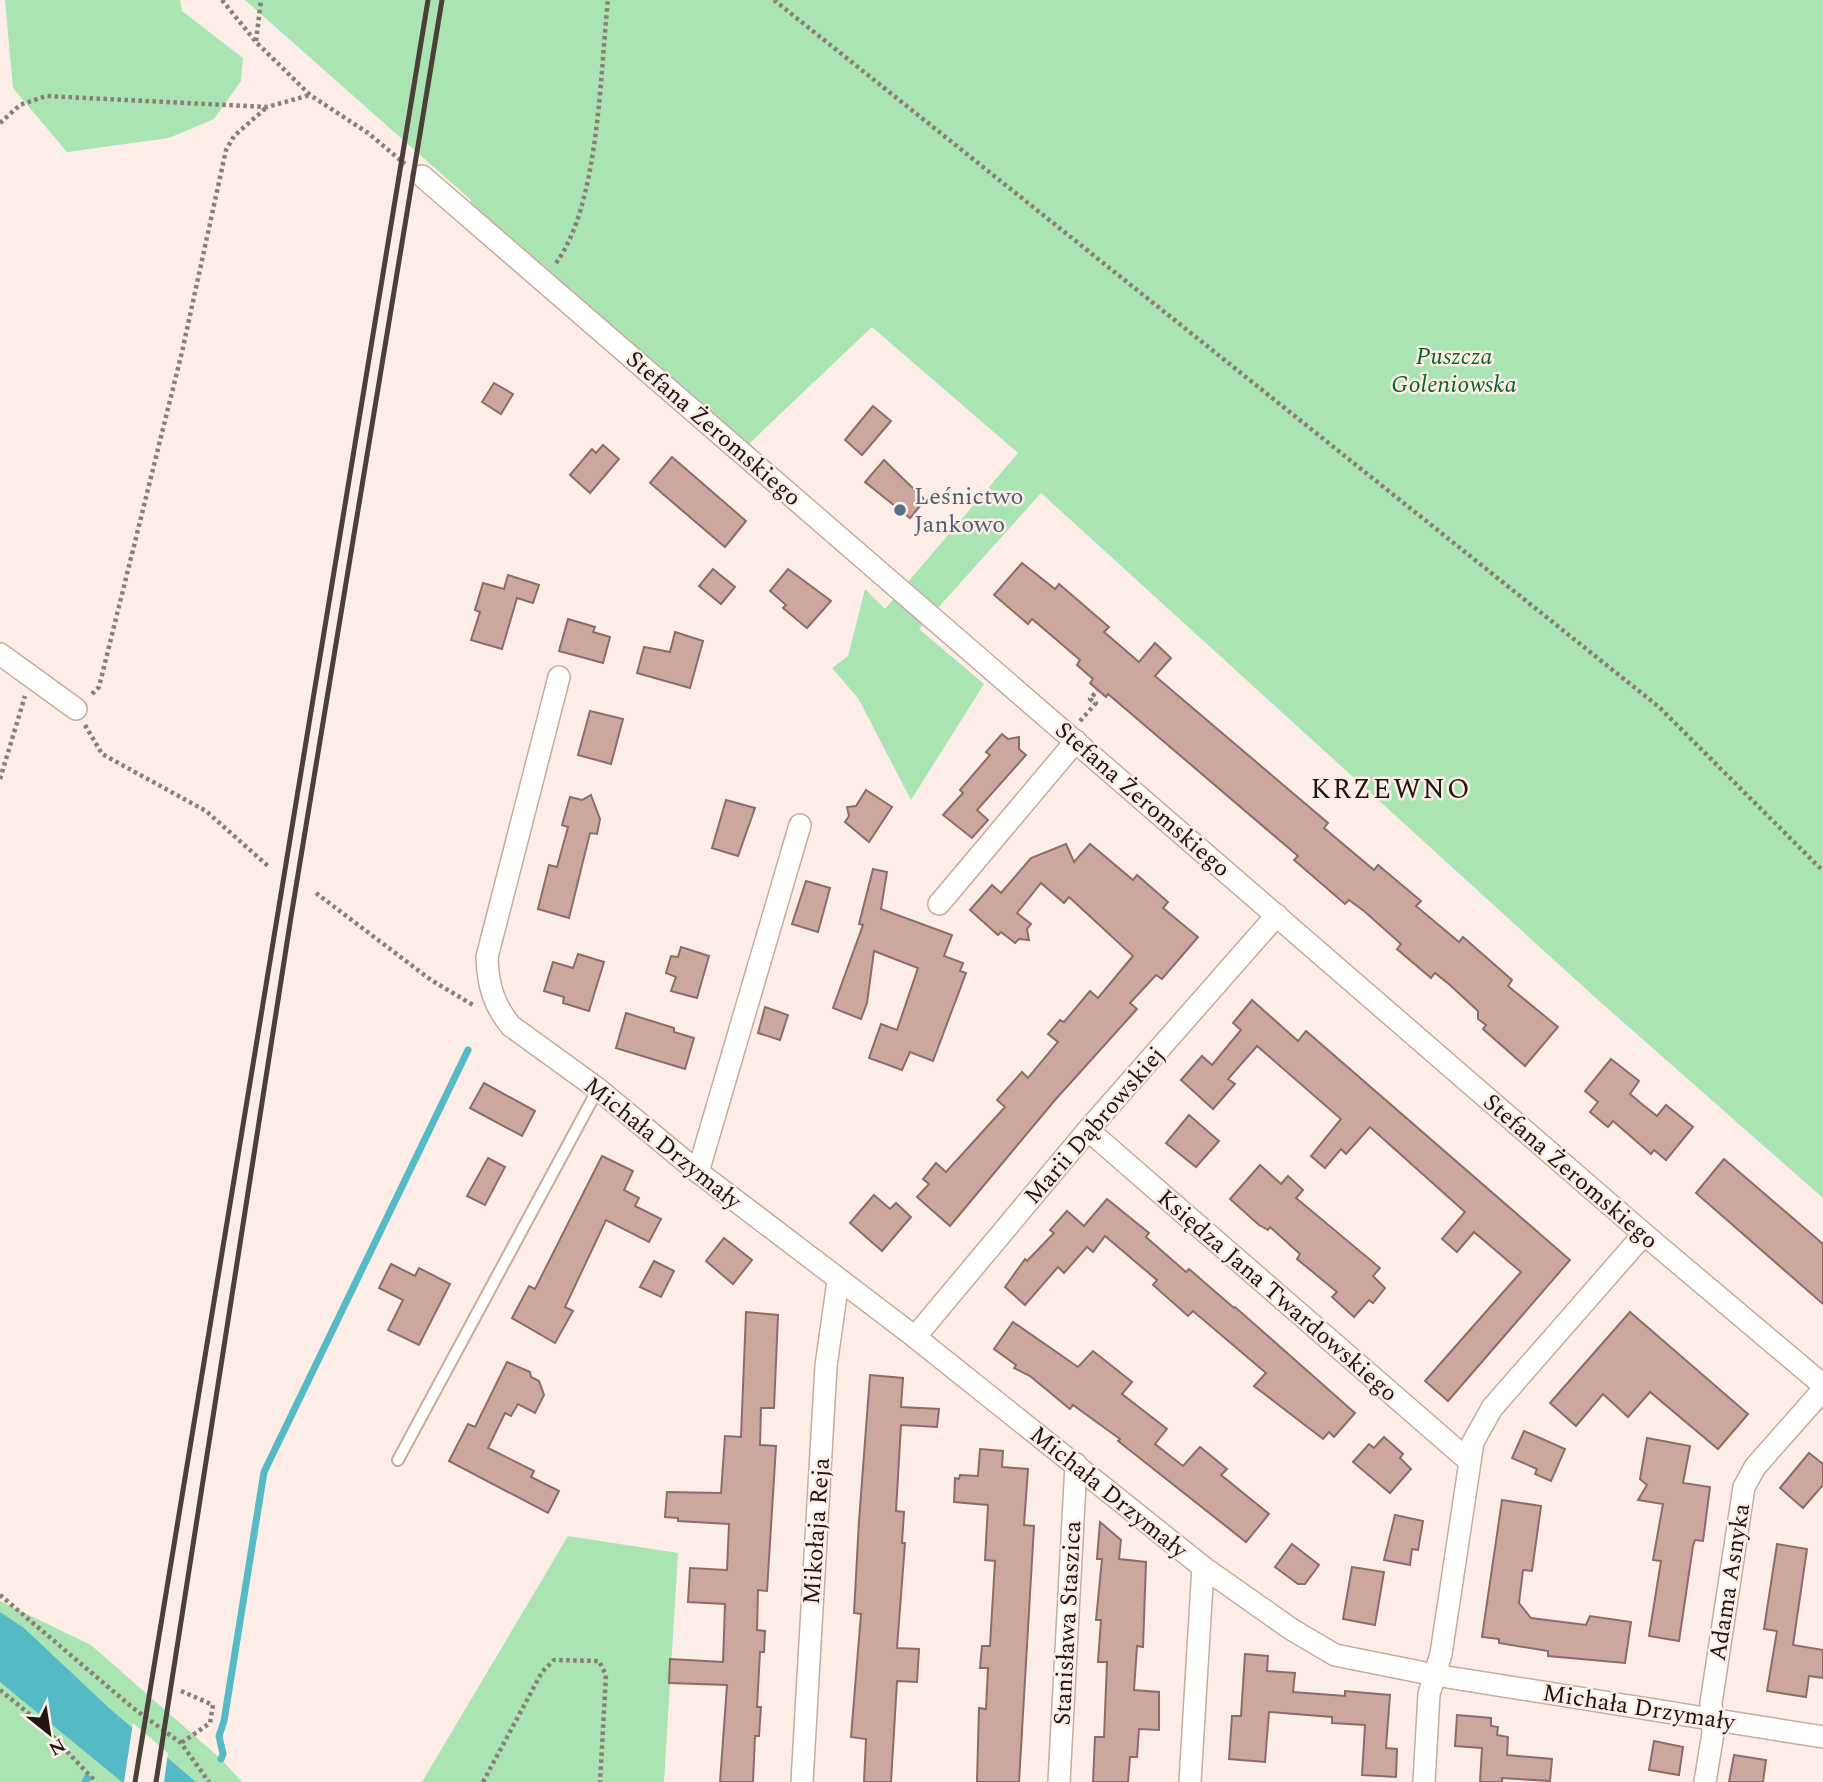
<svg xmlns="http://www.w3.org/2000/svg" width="1823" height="1782" viewBox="0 0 1823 1782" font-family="Spectral,serif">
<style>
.green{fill:#aae4b3}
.water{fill:#55bac6}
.pier{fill:#fceee7}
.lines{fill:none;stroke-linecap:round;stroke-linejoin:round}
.stream{stroke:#55bac6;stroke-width:7}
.building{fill:#cca7a0;stroke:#8e6c66;stroke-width:2}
.service-casing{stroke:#caaa99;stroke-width:14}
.minor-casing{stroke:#caaa99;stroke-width:24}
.path{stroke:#8a7e77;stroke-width:4.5;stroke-dasharray:3.5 3.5;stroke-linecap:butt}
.service{stroke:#fff;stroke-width:10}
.minor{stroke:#fff;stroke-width:21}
.rail{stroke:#4a3f39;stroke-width:5}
.service-dot{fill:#5c6f8a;stroke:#fceee7;stroke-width:2.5}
.labels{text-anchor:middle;stroke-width:5;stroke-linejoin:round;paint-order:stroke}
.park-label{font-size:24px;font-style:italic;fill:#03662a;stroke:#fceee7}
.street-label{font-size:24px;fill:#20150f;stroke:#fceee7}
.service-label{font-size:24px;fill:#4e5e75;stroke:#fceee7;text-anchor:start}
.quarter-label{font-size:28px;letter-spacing:2px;fill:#20150f;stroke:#fceee7}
</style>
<rect width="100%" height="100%" fill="#fceee7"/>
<g class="green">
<polygon points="5,0 180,0 182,11 243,58 241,81 214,119 169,138 67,152 13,88"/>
<polygon points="245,0 1823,0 1823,1198 1598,1000 1041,493 919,629 984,684 911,800 858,698 832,668 848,656 865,589 885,609 1018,453 872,327 736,456 461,224 471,200"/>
<polygon points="568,1536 678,1553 664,1782 422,1782"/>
<polygon points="0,1601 91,1645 221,1759 242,1782 0,1782"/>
</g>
<polygon class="water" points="0,1612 24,1628 109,1708 196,1782 122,1782 0,1682"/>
<polygon class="pier" points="133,1723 168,1753 164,1782 124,1782"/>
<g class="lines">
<g class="stream">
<polyline points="221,1759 223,1754 219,1736 224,1721 264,1472 468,1050"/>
<polyline points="85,1782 87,1778"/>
</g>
</g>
<g class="building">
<polygon points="494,383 513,394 501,414 482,402"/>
<polygon points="873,406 891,421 862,455 845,440"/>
<polygon points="603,445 619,459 590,493 570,475 592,449 596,453"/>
<polygon points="672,457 746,521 725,547 650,483"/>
<polygon points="884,460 925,500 910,518 865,482"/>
<polygon points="1022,563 1055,589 1059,584 1109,627 1104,632 1139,662 1155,643 1171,658 1155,676 1328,823 1324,828 1374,870 1378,865 1421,901 1416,906 1459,942 1463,937 1512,980 1508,986 1558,1027 1525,1066 1483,1029 1486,1025 1478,1019 1478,1011 1450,985 1435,973 1431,978 1397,949 1401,944 1364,911 1349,900 1345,904 1294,860 1298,856 1108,694 1106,697 1090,683 1093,679 1077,665 1080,660 1051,635 1032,619 1028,624 994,595"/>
<polygon points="713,569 735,587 721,604 699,586"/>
<polygon points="788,569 831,601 807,628 783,608 786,605 770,591"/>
<polygon points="508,575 539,585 533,603 517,598 502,649 471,640 480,612 475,610 483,583 504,589"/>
<polygon points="568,619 595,627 593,632 610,637 603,663 559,651"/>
<polygon points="675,632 703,641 690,688 637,673 644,647 670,652"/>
<polygon points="590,711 623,719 611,764 578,755"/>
<polygon points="1002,734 1008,739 1019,737 1019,749 1026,755 977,810 988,820 972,838 943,815 963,793 960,790 990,755 986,752"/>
<polygon points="866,790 892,807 869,842 845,822 849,816 847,807 856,806"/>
<polygon points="591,795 600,819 597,834 590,833 569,918 538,909 549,865 557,867 568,827 562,825 570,797 582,800"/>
<polygon points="726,800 755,808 738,856 712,848"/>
<polygon points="1066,844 1074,862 1090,844 1133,880 1137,875 1168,902 1163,908 1198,937 1162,979 1156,975 1130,1003 1137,1009 1055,1100 950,1226 917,1197 929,1184 923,1179 936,1163 946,1172 1005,1107 997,1100 1022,1072 1028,1078 1058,1042 1048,1034 1060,1020 1064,1022 1090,991 1098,998 1133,956 1069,897 1064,903 1041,883 1017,913 1031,924 1027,929 1029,940 1019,939 1015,943 1001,932 998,935 970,910 992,885 1001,893 1031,858"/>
<polygon points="873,869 887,872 881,909 952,935 944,956 963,963 960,971 966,973 933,1061 910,1052 902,1070 869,1058 881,1024 897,1030 918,968 874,951 867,1003 861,1019 833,1008 863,925 859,924"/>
<polygon points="806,881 830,888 818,932 792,924"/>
<polygon points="681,947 709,956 697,998 671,991 676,977 666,973 671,956 678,957"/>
<polygon points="578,954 604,962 589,1011 563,1003 564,997 544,991 553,962 573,968"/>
<polygon points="1252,1000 1298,1041 1306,1031 1570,1260 1448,1401 1425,1381 1521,1272 1474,1232 1457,1252 1442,1239 1465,1212 1370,1127 1346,1154 1341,1149 1325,1168 1311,1156 1341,1119 1257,1046 1228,1079 1235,1084 1213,1109 1181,1080 1202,1056 1212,1065 1241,1030 1233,1023"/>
<polygon points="765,1007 788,1015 780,1040 758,1033"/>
<polygon points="626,1013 674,1028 674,1032 694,1038 685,1069 616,1048"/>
<polygon points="1611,1059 1639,1081 1630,1094 1643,1105 1657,1116 1666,1105 1693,1127 1666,1160 1654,1150 1651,1154 1613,1121 1608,1127 1590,1112 1598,1102 1585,1091"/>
<polygon points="484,1083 535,1111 522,1136 470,1108"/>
<polygon points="1189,1115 1219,1141 1196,1167 1166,1143"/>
<polygon points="602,1156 633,1171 624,1190 639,1198 635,1206 661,1219 649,1242 606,1220 565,1307 573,1311 555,1343 512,1318 529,1286 535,1289"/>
<polygon points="488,1158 505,1167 485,1205 467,1196"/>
<polygon points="1724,1159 1823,1244 1823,1304 1696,1193"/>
<polygon points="1260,1165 1281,1184 1288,1176 1303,1190 1296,1198 1380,1268 1373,1276 1385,1288 1373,1303 1369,1300 1354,1317 1332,1297 1337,1292 1297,1259 1300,1254 1270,1227 1268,1230 1259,1225 1230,1199"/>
<polygon points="874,1195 890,1209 896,1203 911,1217 882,1251 850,1223"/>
<polygon points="1107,1199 1149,1233 1146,1237 1186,1272 1189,1269 1234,1308 1235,1307 1355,1413 1334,1437 1329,1432 1323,1439 1254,1386 1266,1373 1193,1311 1188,1316 1153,1285 1157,1280 1105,1236 1093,1252 1087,1247 1064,1273 1058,1267 1025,1305 1005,1287 1025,1259 1027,1261 1054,1233 1050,1230 1067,1211 1084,1226"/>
<polygon points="724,1238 752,1260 733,1284 706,1261"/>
<polygon points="654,1261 674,1271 661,1297 640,1287"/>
<polygon points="391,1264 415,1276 419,1268 450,1284 419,1345 388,1330 403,1300 379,1288"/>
<polygon points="746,1312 778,1315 774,1408 761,1408 760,1445 776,1446 767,1591 758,1590 757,1630 765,1631 764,1652 760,1652 757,1707 761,1707 759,1736 755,1736 753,1782 720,1782 727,1685 669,1683 670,1659 723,1662 725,1604 688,1602 690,1568 727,1570 729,1524 678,1521 678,1518 665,1517 667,1492 721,1493 725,1436 741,1437"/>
<polygon points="1630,1312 1748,1414 1718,1449 1650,1392 1628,1417 1603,1394 1576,1426 1550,1403"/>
<polygon points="1013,1322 1078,1367 1093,1351 1132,1382 1122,1394 1167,1429 1155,1444 1183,1466 1200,1447 1227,1469 1221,1475 1269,1514 1246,1542 1118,1441 1120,1439 1073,1405 1070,1409 1030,1376 1014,1368 1016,1365 994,1349"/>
<polygon points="507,1362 530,1372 531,1377 539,1381 544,1395 535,1413 518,1404 511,1416 505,1413 488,1448 534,1471 531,1477 559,1491 548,1513 449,1461 468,1424 475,1427"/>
<polygon points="870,1375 903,1378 901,1407 939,1409 937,1427 901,1425 896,1511 904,1512 902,1543 905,1543 897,1648 919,1649 917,1682 897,1681 891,1782 864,1782 866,1739 851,1737 861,1614 854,1613 859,1521"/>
<polygon points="1524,1431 1565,1449 1551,1481 1535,1474 1537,1469 1512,1458"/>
<polygon points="1384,1437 1403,1454 1400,1458 1411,1469 1390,1493 1353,1462 1369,1444 1374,1448"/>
<polygon points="1647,1438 1690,1446 1683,1483 1710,1487 1703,1541 1695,1540 1693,1546 1679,1641 1649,1636 1661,1561 1653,1560 1663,1504 1638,1500 1647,1485 1640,1479"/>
<polygon points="980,1449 1003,1451 1002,1467 1028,1469 1024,1525 1034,1526 1019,1782 977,1782 979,1708 986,1709 988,1668 980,1668 982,1646 990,1646 995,1561 985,1560 988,1505 954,1502 955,1478 959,1479 960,1475 978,1476"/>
<polygon points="1809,1453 1823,1464 1823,1485 1803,1508 1780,1488"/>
<polygon points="1502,1500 1541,1506 1532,1571 1523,1570 1519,1603 1531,1618 1586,1625 1590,1616 1631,1622 1625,1663 1548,1656 1548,1651 1499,1643 1499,1639 1482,1637"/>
<polygon points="1395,1515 1423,1521 1418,1550 1412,1549 1410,1565 1384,1560"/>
<polygon points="1100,1522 1121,1540 1119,1559 1146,1562 1143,1647 1137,1646 1134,1690 1159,1692 1159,1730 1139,1729 1137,1757 1130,1757 1128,1782 1093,1782 1095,1737 1104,1737 1107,1662 1098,1662 1101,1620 1096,1620 1102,1559 1097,1559"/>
<polygon points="1292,1544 1319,1565 1305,1584 1298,1584 1275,1567"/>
<polygon points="1777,1544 1807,1549 1793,1645 1823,1650 1823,1678 1809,1676 1806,1697 1767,1691 1777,1631 1764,1629"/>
<polygon points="1352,1567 1384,1572 1375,1625 1343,1619"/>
<polygon points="1245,1654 1268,1656 1267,1671 1295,1673 1293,1692 1345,1696 1345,1691 1390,1695 1386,1748 1397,1749 1396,1777 1362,1775 1365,1725 1332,1723 1332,1717 1269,1712 1265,1762 1229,1759 1232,1716 1241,1716"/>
<polygon points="1457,1715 1491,1718 1491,1726 1498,1727 1497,1735 1508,1737 1507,1755 1552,1759 1550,1781 1502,1778 1502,1782 1480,1782 1482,1748 1455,1746"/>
<polygon points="1654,1741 1683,1747 1679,1775 1649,1770"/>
<polygon points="1734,1755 1766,1760 1763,1782 1729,1782"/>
</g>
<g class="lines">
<defs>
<polyline id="service" points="398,1460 598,1089"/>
<g id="minor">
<polyline points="422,176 1644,1234 1823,1385"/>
<polyline points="0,654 76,709"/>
<path d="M 559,677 L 487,957 C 488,985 493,1004 511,1026 L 598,1089 L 698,1172 L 915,1337 L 1203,1567 L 1291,1629 L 1335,1655 L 1435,1675 L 1823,1737"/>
<polyline points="939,904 1076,741"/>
<polyline points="1088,1130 1468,1460"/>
<polyline points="698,1172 800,825"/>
<polyline points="915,1337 1088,1130 1277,915"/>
<polyline points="802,1782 826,1366 838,1281"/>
<polyline points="1059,1782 1076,1464"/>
<polyline points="1190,1782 1203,1567"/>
<polyline points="1424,1782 1429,1694 1441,1654 1473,1442 1492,1408 1644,1234"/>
<polyline points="1705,1782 1713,1733 1711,1703 1744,1487 1755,1467 1823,1390"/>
</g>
</defs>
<use href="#service" class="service-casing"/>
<use href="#minor" class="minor-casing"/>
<g class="path">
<polyline points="222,0 256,42 310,95 368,133 405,164"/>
<polyline points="774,0 1659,707 1823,871"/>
<polyline points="256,41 261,0"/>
<polyline points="0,123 20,105 46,96 267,107 310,95"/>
<path d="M 556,263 C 599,205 600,74 608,0"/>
<polyline points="92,694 99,687 182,352 226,150 234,136 267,107"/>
<polyline points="1080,721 1096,703 1090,699 1098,690"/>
<polyline points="85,725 102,754 206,811 268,866"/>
<polyline points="0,779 25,696"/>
<polyline points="316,893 431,980 473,1005"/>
<polyline points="0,1595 133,1708 181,1743 209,1782"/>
<polyline points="0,1690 38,1721 96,1782"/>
<polyline points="181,1691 213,1705 210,1723 181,1743"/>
<polyline points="483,1782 542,1672 554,1660 599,1661 606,1675 600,1782"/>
</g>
<use href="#service" class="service"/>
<use href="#minor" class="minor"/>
<g class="rail">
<polyline points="135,1782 428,0"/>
<polyline points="156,1782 291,917 442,0"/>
</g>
</g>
<circle class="service-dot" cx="900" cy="510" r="7"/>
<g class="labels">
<g class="park-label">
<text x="1454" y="364">Puszcza<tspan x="1454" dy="28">Goleniowska</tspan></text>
</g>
<g class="street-label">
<text transform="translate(714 428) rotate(41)" y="8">Stefana Żeromskiego</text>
<text transform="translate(1143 799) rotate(41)" y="8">Stefana Żeromskiego</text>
<text transform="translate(1094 1125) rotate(-49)" y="8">Marii Dąbrowskiej</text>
<text transform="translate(663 1143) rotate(39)" y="8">Michała Drzymały</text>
<text transform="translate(1571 1171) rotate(41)" y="8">Stefana Żeromskiego</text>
<text transform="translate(1278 1295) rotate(41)" y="8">Księdza Jana Twardowskiego</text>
<text transform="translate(1109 1492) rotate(39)" y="8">Michała Drzymały</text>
<text transform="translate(816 1531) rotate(-86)" y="8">Mikołaja Reja</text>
<text transform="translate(1729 1582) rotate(-81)" y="8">Adama Asnyka</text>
<text transform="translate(1067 1623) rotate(-87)" y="8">Stanisława Staszica</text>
<text transform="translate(1639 1707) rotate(9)" y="8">Michała Drzymały</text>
</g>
<g class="service-label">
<text x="914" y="504">Leśnictwo<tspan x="914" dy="28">Jankowo</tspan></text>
</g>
<g class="quarter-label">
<text x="1391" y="798">KRZEWNO</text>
</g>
</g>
<g transform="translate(49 1733) rotate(150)" stroke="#fceee7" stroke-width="5" paint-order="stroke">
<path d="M0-5L12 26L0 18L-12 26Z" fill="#20150f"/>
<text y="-10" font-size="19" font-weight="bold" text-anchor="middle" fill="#20150f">N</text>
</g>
</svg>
